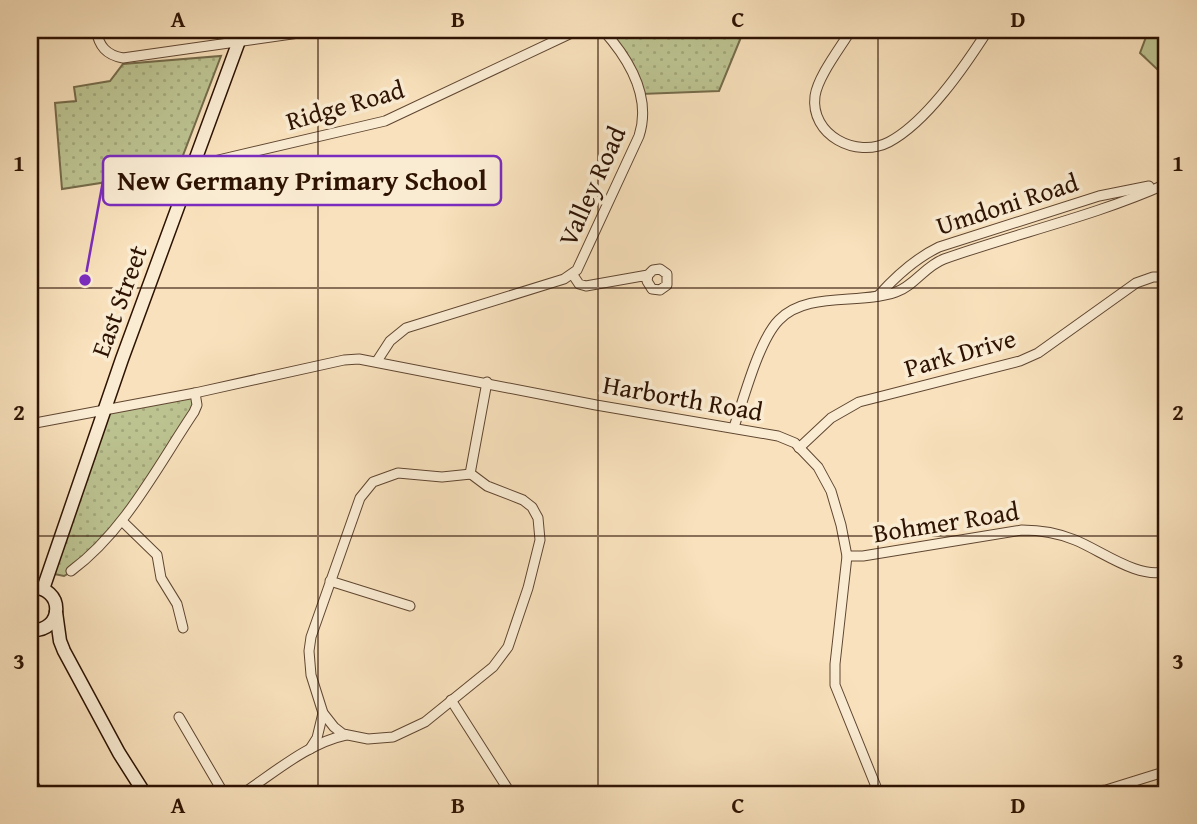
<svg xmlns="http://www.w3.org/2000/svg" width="1197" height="824" viewBox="0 0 1197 824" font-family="'Gentium Book Plus',serif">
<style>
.grass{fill:url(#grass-dots);stroke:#756b4a;stroke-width:2}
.forest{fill:url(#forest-firs);stroke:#756b4a;stroke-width:2}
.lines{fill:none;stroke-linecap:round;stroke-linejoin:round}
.street-casing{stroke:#604631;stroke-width:11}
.secondary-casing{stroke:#2e1303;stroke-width:15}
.street{stroke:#faecd3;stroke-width:9}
.secondary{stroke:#faecd3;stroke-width:12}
.grid{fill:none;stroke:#2e1303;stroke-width:2;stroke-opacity:0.55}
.labels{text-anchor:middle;stroke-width:7;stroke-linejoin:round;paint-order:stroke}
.street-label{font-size:26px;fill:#2e1303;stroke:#faecd3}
.leader{fill:none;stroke:#7b2cbf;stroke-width:2.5}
.callout-dot{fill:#7b2cbf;stroke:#faecd3;stroke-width:2.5}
.callout{fill:#faecd3;stroke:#7b2cbf;stroke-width:2.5}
.callout-label{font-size:28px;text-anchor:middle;font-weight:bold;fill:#2e1303}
.neatline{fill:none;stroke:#2e1303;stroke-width:2.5}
.grid-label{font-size:23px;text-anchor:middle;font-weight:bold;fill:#2e1303}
</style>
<defs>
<pattern id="grass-dots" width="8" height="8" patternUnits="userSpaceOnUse" patternTransform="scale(1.75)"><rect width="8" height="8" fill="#bcc391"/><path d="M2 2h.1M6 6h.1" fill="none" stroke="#a2a77b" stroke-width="1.8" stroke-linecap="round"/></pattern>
<pattern id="forest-firs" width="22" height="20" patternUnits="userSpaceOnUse" patternTransform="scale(1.75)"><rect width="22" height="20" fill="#bcc391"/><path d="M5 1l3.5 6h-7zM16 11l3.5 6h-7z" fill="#a2a77b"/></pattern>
</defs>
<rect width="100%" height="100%" fill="#f8e1bc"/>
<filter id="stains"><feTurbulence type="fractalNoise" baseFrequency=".00286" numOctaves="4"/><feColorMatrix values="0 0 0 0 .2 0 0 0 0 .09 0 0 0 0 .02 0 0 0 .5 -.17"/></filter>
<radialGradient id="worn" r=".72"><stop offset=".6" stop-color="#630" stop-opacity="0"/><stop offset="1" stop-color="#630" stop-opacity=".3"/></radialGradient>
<g class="grass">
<polygon points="604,30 744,30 719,91 641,94"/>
<polygon points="221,56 177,171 62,189 55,103 76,101 74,87 110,81 123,64"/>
<polygon points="195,392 197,401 122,521 71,572 64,576 49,573 103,410"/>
</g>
<polygon class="forest" points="1144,30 1167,30 1167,69 1159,71 1140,53 1146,37"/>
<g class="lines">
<defs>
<g id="street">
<path d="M 96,30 C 99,46 106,55 123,58 L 320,30"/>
<path d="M 851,30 C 841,47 818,76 815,96 C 810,135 856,159 889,142 C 927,122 965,66 988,30"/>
<polyline points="193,166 385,121 578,30"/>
<polyline points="573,275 579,284 586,286 648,275 653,270 660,269 667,274 667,285 660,290 652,289 647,281 648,275"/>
<path d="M 878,296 C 896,276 916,258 939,247 L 1099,196 L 1149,186"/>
<path d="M 377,361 L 390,341 L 406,328 L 564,279 L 577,270 L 639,136 C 652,96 629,59 603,30"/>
<polyline points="30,424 195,393 344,360 359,359 596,405 778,436 795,443 818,467 831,491 841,525 847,556 835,664 835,685 879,794"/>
<path d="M 734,427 C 744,398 759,340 779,320 C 807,291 859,305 896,292 C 914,286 925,266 944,259 C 1017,233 1095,216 1166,184"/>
<polyline points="799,448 831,418 859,402 1020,361 1038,353 1136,283 1153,277 1167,277"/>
<polygon points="398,473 442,477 471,474 487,486 523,500 532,507 538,518 540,540 528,588 508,647 493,667 425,722 393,737 368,739 343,734 334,727 323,713 311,675 309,651 311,637 360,498 373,482"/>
<polyline points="470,474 487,382"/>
<polyline points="122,521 157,555 161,578 177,604 183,628"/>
<polyline points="1167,547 1164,580 1167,608"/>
<path d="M 847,556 L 863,556 L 1022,530 C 1040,530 1058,533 1075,540 C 1102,551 1139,580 1167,571"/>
<path d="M 71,571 C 125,531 157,467 194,412 L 197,405 L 195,393"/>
<polyline points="330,581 410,606"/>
<polyline points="451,700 511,794"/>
<polyline points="179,717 224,794"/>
<polyline points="310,749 317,738 323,713"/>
<path d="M 242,794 C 274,773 308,743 346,735"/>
<polyline points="1079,794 1106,790 1167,771"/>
</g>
<g id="secondary">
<path d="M 30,588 C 65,585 65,633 30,630"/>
<polyline points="43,589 122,359 243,30"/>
<polyline points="56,612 60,641 64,651 119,753 145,794"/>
<polyline points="30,782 37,794"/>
</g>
</defs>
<use href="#street" class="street-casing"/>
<use href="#secondary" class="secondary-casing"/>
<use href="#street" class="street"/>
<use href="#secondary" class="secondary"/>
</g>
<path class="grid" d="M 318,30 L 318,794M 598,30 L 598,794M 878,30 L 878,794M 30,288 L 1167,288M 30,536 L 1167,536"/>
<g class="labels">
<g class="street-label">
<text transform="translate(345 105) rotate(-16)" y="9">Ridge Road</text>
<text transform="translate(592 186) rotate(-66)" y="9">Valley Road</text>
<text transform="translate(1007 204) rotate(-18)" y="9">Umdoni Road</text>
<text transform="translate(119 301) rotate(-70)" y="9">East Street</text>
<text transform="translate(960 353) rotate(-16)" y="9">Park Drive</text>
<text transform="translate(683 398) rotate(10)" y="9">Harborth Road</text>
<text transform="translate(946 522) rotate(-9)" y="9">Bohmer Road</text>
</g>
</g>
<path class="leader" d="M85 280L103 181"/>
<circle class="callout-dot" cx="85" cy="280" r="7"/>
<rect class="callout" x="103" y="156" width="398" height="49" rx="7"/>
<g class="callout-label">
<text x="302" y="190">New Germany Primary School</text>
</g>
<rect width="1197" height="824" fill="none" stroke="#f8e1bc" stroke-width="77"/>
<rect x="38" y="38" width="1120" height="748" class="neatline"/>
<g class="grid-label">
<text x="178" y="27">A</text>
<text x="458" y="27">B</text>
<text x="738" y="27">C</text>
<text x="1018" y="27">D</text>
<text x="19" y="171">1</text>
<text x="1178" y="171">1</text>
<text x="19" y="420">2</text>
<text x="1178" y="420">2</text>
<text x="19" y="669">3</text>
<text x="1178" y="669">3</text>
<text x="178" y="813">A</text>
<text x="458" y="813">B</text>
<text x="738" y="813">C</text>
<text x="1018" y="813">D</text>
</g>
<rect width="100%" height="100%" filter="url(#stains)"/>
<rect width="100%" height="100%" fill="url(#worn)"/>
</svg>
